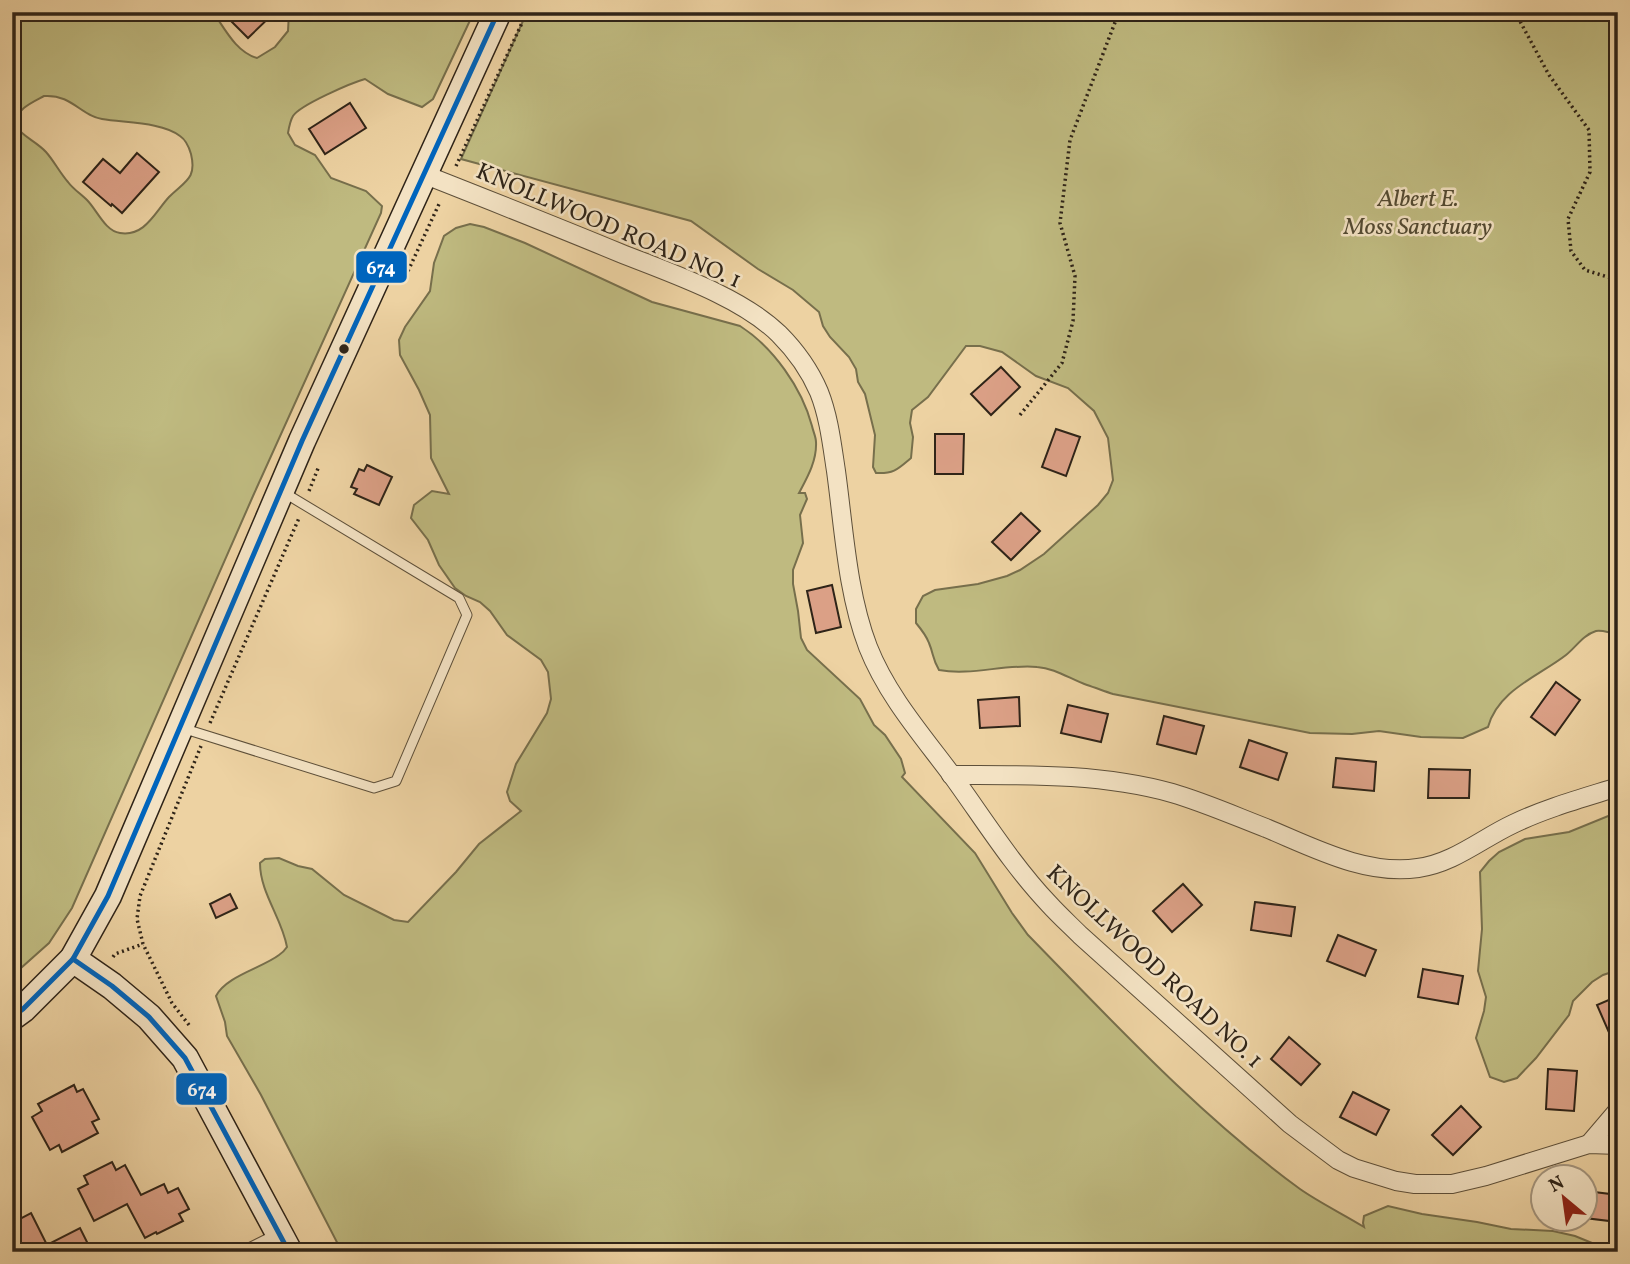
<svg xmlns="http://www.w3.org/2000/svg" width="1630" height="1264" viewBox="0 0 1630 1264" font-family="Vollkorn,serif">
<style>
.green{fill:#bfba80;stroke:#776f4c;stroke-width:2;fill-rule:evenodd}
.building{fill:#dba086;stroke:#2f2418;stroke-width:2}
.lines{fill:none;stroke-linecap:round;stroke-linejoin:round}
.lane-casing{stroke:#5e503a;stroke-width:11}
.street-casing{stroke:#5e503a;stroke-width:20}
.secondary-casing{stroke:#2f2418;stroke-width:29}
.path{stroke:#2f2418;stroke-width:3.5;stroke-dasharray:2 3.5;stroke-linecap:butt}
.lane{stroke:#f3e2c3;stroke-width:9}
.street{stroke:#f3e2c3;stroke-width:18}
.secondary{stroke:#f3e2c3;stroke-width:26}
.bus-1-casing{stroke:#f3e2c3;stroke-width:10}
.bus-1{stroke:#0065bd;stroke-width:5}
.bus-dot{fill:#2f2418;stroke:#f3e2c3;stroke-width:2.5}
.labels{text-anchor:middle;stroke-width:5;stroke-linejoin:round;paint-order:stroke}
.park-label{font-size:24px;font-style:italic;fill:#534a32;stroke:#f3e2c3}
.street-label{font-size:24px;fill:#2f2418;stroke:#f3e2c3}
.line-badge{stroke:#f3e2c3;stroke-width:2.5}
.badge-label{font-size:19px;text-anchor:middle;font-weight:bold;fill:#fff}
</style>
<rect width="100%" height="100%" fill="#edd2a2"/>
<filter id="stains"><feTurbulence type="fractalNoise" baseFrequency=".00286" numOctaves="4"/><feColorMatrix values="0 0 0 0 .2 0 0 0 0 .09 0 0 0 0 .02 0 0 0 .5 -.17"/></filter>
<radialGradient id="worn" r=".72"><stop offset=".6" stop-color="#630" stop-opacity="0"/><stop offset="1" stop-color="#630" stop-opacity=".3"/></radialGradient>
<g class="green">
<path d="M 12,12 L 213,12 C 225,29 236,52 257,58 L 275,47 L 288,31 L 289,12 L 474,12 L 433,99 L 422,107 L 388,94 L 365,79 C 351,83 300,105 293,116 C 290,121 289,127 288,133 L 295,145 L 315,155 L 331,178 L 366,191 L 382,206 L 381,213 L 253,496 L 72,908 L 49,943 L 12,976 ZM 44,96 C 72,94 81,116 102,119 C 125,123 162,122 180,136 C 186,140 189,147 191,154 C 197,179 185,181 169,197 C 155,212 145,237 120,233 C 105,231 97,210 87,200 C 81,194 73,189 68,182 C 60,173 54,161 46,152 C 36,141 21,136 14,124 C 18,108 31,103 44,96 Z"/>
<path d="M 527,12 L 1618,12 L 1618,641 L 1612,633 C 1607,632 1601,630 1596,631 C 1583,635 1576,647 1566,655 C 1539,676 1498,690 1488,727 L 1463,738 L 1421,737 L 1379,731 L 1352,734 L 1310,733 L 1113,694 C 1104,691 1096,688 1087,685 C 1070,679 1055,668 1037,667 C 1004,664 971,676 939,670 C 932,658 934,655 929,643 C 926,635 921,629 916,623 L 916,609 L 923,596 L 935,590 L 978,584 L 1007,576 L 1020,570 L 1044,554 L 1098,505 L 1108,493 L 1113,480 L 1108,438 L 1094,411 L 1068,388 L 1036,376 L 1002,352 L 980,346 L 966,346 L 928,397 L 912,410 L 910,423 L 913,437 L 911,458 C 898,469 894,474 876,473 L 873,467 L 875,435 L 865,394 L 858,382 L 856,369 L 849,357 L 830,337 L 823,326 L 819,312 L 793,290 L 758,269 L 691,221 L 461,159 Z"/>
<path d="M 470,224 L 484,227 L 525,243 L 652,302 L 740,326 C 773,347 802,388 812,426 C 813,431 816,437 816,442 C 817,461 807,478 799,493 L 805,493 L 807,499 L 800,515 L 803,543 L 793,570 L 793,584 L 798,611 L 801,638 L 807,650 L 860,699 L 874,725 L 885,735 L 901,759 L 905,773 L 902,777 L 975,853 L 1012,913 L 1028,935 C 1115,1024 1200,1116 1300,1189 C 1320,1203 1343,1214 1364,1227 L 1363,1223 L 1364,1216 L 1388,1206 L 1422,1214 L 1477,1222 L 1511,1229 L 1553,1231 L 1575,1236 L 1614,1252 L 342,1252 L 261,1095 L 227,1036 L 225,1022 L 216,996 C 226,976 262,968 279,955 C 282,953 285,950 287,947 C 282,918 260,893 260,863 L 265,859 L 279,858 L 298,866 L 312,869 L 344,895 L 394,920 L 408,922 L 456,872 L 479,844 L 521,811 L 510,801 L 507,792 L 516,764 L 547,713 L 551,699 L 548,672 L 541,660 L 507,635 L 490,611 L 480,602 L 466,596 L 455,588 L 439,565 L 428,540 L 411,518 L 414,505 L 432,491 L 449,494 L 431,458 L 430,415 L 419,390 L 400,355 L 399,340 L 405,327 L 430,291 L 434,263 L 444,236 L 456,228 Z"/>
<polygon points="1618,812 1618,970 1603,975 1592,982 1573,1001 1569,1015 1536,1058 1517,1078 1504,1082 1490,1077 1476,1038 1484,1011 1486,997 1478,971 1482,929 1480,872 1489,861 1499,852 1525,839 1569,832"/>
</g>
<g class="building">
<polygon points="222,12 275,12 248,38"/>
<polygon points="350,103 366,128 325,154 309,129"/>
<polygon points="137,153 159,172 122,213 112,204 111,206 83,182 103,159 120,173"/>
<polygon points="1001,367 1020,387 991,415 971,394"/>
<polygon points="1056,429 1080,437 1066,476 1042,467"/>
<polygon points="935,434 964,434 963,474 935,474"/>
<polygon points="367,465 392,477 379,505 354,494 357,489 351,487 359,469 364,471"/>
<polygon points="1021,513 1040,531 1011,560 992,542"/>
<polygon points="832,585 841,627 816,633 807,591"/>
<polygon points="1556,682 1580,700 1555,735 1531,717"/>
<polygon points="1019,697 1020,726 980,728 978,700"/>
<polygon points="1068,705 1108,714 1101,742 1061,733"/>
<polygon points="1164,716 1204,726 1196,754 1157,744"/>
<polygon points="1249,740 1287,753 1278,780 1240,767"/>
<polygon points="1336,758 1376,762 1374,791 1333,787"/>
<polygon points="1429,769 1470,770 1469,798 1428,798"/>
<polygon points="1183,884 1202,905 1172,932 1153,911"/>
<polygon points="230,894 237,908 216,918 210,904"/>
<polygon points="1255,902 1295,907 1291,936 1251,930"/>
<polygon points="1338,935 1376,950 1365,976 1327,961"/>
<polygon points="1423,969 1463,976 1458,1004 1418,997"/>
<polygon points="1618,996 1618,1053 1597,1005"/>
<polygon points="1289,1037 1320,1064 1301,1085 1271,1059"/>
<polygon points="1548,1069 1577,1071 1574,1111 1546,1109"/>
<polygon points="74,1085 77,1092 83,1089 99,1119 92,1122 98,1133 62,1152 59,1145 50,1150 32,1117 42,1111 38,1104"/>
<polygon points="1353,1092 1389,1110 1376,1135 1340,1117"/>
<polygon points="1461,1106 1481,1127 1453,1155 1432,1135"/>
<polygon points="112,1162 116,1170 125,1165 141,1195 164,1184 168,1193 178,1188 189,1209 179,1214 183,1221 157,1234 156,1232 145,1238 127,1204 94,1221 78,1189 88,1184 84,1176"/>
<polygon points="1586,1191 1618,1195 1618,1222 1585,1218"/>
<polygon points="31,1213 47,1245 80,1228 92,1252 12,1252 12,1223"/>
</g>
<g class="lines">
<defs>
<polyline id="lane" points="182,728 374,788 396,781 467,615 459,598 283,492"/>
<g id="street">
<path d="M 423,174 C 489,200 555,226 620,253 C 670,273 740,296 779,334 C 795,350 810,371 819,392 C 829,417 832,445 836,471 C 844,529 847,592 868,647 C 887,695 921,734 951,774 C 983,818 1012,865 1049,904 C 1059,915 1070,925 1080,935 L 1290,1124 L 1338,1160 L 1354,1168 L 1396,1181 L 1415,1184 L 1452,1184 L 1486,1176 L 1589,1144 L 1618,1145"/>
<path d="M 951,775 C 1025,775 1100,773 1172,793 C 1203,802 1235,816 1266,828 C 1312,847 1366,876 1418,868 C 1454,863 1481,839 1513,824 C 1546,808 1583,798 1618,787"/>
<polyline points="1589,1144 1618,1110"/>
<polyline points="251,1252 281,1237"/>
</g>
<g id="secondary">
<polyline points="73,959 112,986 149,1017 185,1058 289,1252"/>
<polyline points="12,1017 23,1009 73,959 108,896 302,441 498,12"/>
</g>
</defs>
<use href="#lane" class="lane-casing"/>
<use href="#street" class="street-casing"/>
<use href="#secondary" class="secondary-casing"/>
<g class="path">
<polyline points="1515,12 1549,75 1589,130 1590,172 1568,219 1571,251 1585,270 1611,278 1618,274"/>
<polyline points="456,166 527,12"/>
<polyline points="408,271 440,202"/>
<polyline points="1020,415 1062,363 1073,321 1075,276 1060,223 1070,140 1119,12"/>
<polyline points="309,491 319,466"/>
<polyline points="210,723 299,518"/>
<polyline points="113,957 115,954 143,944"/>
<polyline points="189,1025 172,1003 143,944 137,919 140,896 201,746"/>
</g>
<use href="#lane" class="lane"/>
<use href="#street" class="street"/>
<use href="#secondary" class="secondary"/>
<defs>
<g id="bus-1">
<polyline points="73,959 112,986 149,1017 185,1058 289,1252"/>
<polyline points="12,1017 23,1009 73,959 108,896 302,441 498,12"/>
</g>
</defs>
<use href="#bus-1" class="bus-1-casing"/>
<use href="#bus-1" class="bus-1"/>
</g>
<circle class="bus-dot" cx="344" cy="349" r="6"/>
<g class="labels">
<g class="park-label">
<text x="1418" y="206">Albert E.<tspan x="1418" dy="28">Moss Sanctuary</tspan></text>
</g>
<g class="street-label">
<text transform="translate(609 225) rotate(23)" y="8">KNOLLWOOD ROAD NO. 1</text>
<text transform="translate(1155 966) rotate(43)" y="8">KNOLLWOOD ROAD NO. 1</text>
</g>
</g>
<g class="line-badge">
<rect x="355" y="250" width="53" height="34" rx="7" fill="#0065bd"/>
<rect x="175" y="1072" width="53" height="34" rx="7" fill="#0065bd"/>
</g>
<g class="badge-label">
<text x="381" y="274">674</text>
<text x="202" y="1096">674</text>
</g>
<rect width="1630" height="1264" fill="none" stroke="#edd2a2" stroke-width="42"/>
<rect x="14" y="14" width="1602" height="1236" fill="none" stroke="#2f2418" stroke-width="3.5"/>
<rect x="21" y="21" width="1588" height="1222" fill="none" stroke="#2f2418" stroke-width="2"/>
<g transform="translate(1564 1198) rotate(331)"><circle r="33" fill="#f3e2c3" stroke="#a5967f" stroke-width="2"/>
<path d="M0-5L12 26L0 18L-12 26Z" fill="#8f2418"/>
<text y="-10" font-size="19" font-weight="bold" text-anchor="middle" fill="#2f2418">N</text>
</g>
<rect width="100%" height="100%" filter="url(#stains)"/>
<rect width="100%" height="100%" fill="url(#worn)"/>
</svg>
